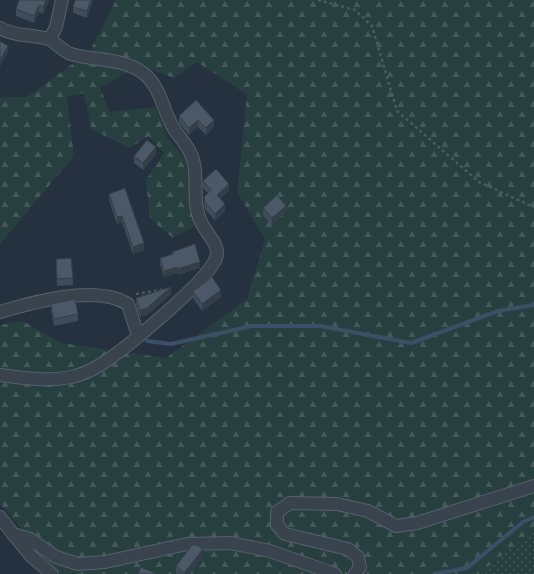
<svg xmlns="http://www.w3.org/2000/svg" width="534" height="574" viewBox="0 0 534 574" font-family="Figtree,sans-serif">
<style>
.grass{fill:url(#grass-dots)}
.forest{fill:url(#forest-firs)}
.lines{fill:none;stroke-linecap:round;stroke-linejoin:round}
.stream{stroke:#3b4f67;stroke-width:4}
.minor-casing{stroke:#57616c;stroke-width:14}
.path{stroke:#475c5e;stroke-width:2.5;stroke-dasharray:3 3;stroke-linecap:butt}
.minor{stroke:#39434e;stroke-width:12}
.wall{fill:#404c59}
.shaded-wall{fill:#343e48}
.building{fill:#4b5867;stroke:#343e48}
</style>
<defs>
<pattern id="grass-dots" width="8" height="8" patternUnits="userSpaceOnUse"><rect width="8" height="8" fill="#283f40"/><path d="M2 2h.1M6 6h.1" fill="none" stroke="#45595a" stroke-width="1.8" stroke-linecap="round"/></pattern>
<pattern id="forest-firs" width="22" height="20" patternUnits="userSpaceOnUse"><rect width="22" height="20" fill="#283f40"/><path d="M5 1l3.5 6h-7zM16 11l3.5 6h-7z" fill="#45595a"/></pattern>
</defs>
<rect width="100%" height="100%" fill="#25313e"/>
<polygon class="grass" points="534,529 534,574 479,574"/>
<polygon class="forest" points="116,0 534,0 534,529 479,574 63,574 57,571 0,504 0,325 23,321 61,343 166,358 247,299 265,239 237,192 247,95 197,62 174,78 139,65 100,88 110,112 156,107 167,138 185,157 196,225 173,238 150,219 146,180 164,153 148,136 130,148 91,129 84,93 67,97 74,156 0,244 0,97 27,97 90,51"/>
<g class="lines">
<g class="stream">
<polyline points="147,341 171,344 252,326 320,326 411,343 498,311 534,305"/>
<polyline points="435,574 467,568 523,522 534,517"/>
</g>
<defs>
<g id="minor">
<path d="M 0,28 C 15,37 32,34 48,39 C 53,40 62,51 71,54 C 94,61 122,57 143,73 C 161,86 163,112 174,129 C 182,141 192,150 194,164 C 198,184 192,203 201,222 C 206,233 221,246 216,258 C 208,281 125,349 103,363 C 94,369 81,375 71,377 C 47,382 24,378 0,375"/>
<polyline points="50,39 56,27 62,0"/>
<path d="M 0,312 C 34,302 96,284 128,304 L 138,336"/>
<polyline points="0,517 13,534 30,539 56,557 78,564 105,562 187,544 230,543 270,551 335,574"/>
<polyline points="13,534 32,557 52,574"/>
<polyline points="355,574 360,567 358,557 348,549 285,534 277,525 277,512 290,503 337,504 368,511 396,526 417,523 534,486"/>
</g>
</defs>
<use href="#minor" class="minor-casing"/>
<g class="path">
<polyline points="318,0 355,10 372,26 397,111 479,182 534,207"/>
<polyline points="136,294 167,289"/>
</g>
<use href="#minor" class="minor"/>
</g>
<g class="wall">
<polygon points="19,0 49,0 43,14 39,12 34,23 16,16 16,9"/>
<polygon points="93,0 87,18 73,13 73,7"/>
<polygon points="196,100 214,127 206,135 198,127 189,135 179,123 179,116"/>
<polygon points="156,154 143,170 134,163 134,156"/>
<polygon points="203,181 229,191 220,199 225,211 215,221 205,209 204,204 204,197 208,193 203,188"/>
<polygon points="109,194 144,250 133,254 122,222 117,224 109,200"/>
<polygon points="263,208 286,212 272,225 263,215"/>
<polygon points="172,252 200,268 177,275 177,273 164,277 160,264 160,258 172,255"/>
<polygon points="56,259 73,278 73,285 57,286"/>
<polygon points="193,291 221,297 202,311 193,298"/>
<polygon points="171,294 147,315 140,317 136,305 136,298"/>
<polygon points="51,304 78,314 78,321 54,326 51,311"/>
<polygon points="203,556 189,574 177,574 176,573 176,566"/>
</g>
<g class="shaded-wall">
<polygon points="46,0 49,0 43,14 43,7"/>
<polygon points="91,0 93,0 87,18 87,11"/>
<polygon points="39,5 39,12 34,23 34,16"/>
<polygon points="8,46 8,53 0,67 0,60"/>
<polygon points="198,120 198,127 189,135 189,128"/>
<polygon points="214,120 214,127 206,135 206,128"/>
<polygon points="156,147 156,154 143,170 143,163"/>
<polygon points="229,184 229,191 217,202 217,195"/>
<polygon points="225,204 225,211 215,221 215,214"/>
<polygon points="286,206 286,212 272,225 272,218"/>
<polygon points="122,216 122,222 117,224 117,217"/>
<polygon points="144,243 144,250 133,254 133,247"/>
<polygon points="200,262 200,268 177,275 177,269"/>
<polygon points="177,267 177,273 164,277 164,271"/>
<polygon points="171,287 171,294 147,315 140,317 140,310"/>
<polygon points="221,290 221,297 202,311 202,304"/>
<polygon points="203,549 203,556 189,574 184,574 184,573"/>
</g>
<g class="building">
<polygon points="19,0 46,0 43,7 39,5 34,16 16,9"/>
<polygon points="75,0 91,0 87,11 73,7"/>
<polygon points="0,41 8,46 0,60"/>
<polygon points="196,100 214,120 206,128 198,120 189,128 179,116"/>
<polygon points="147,140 156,147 143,163 134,156"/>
<polygon points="216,169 229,184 217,195 225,204 215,214 205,202 204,197 211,190 203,181"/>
<polygon points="125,188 144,243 133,247 122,216 117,217 109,194"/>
<polygon points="277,195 286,206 272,218 263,208"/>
<polygon points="195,244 200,262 177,269 177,267 164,271 160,258 173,254 172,252"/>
<polygon points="71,258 73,278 57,279 56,259"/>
<polygon points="212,277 221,290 202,304 193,291"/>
<polygon points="171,287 147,308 140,310 136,298"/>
<polygon points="75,299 78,314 54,319 51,304"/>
<polygon points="192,545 197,545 203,549 184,573 176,566"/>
<polygon points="141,567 157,574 138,574"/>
</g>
</svg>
